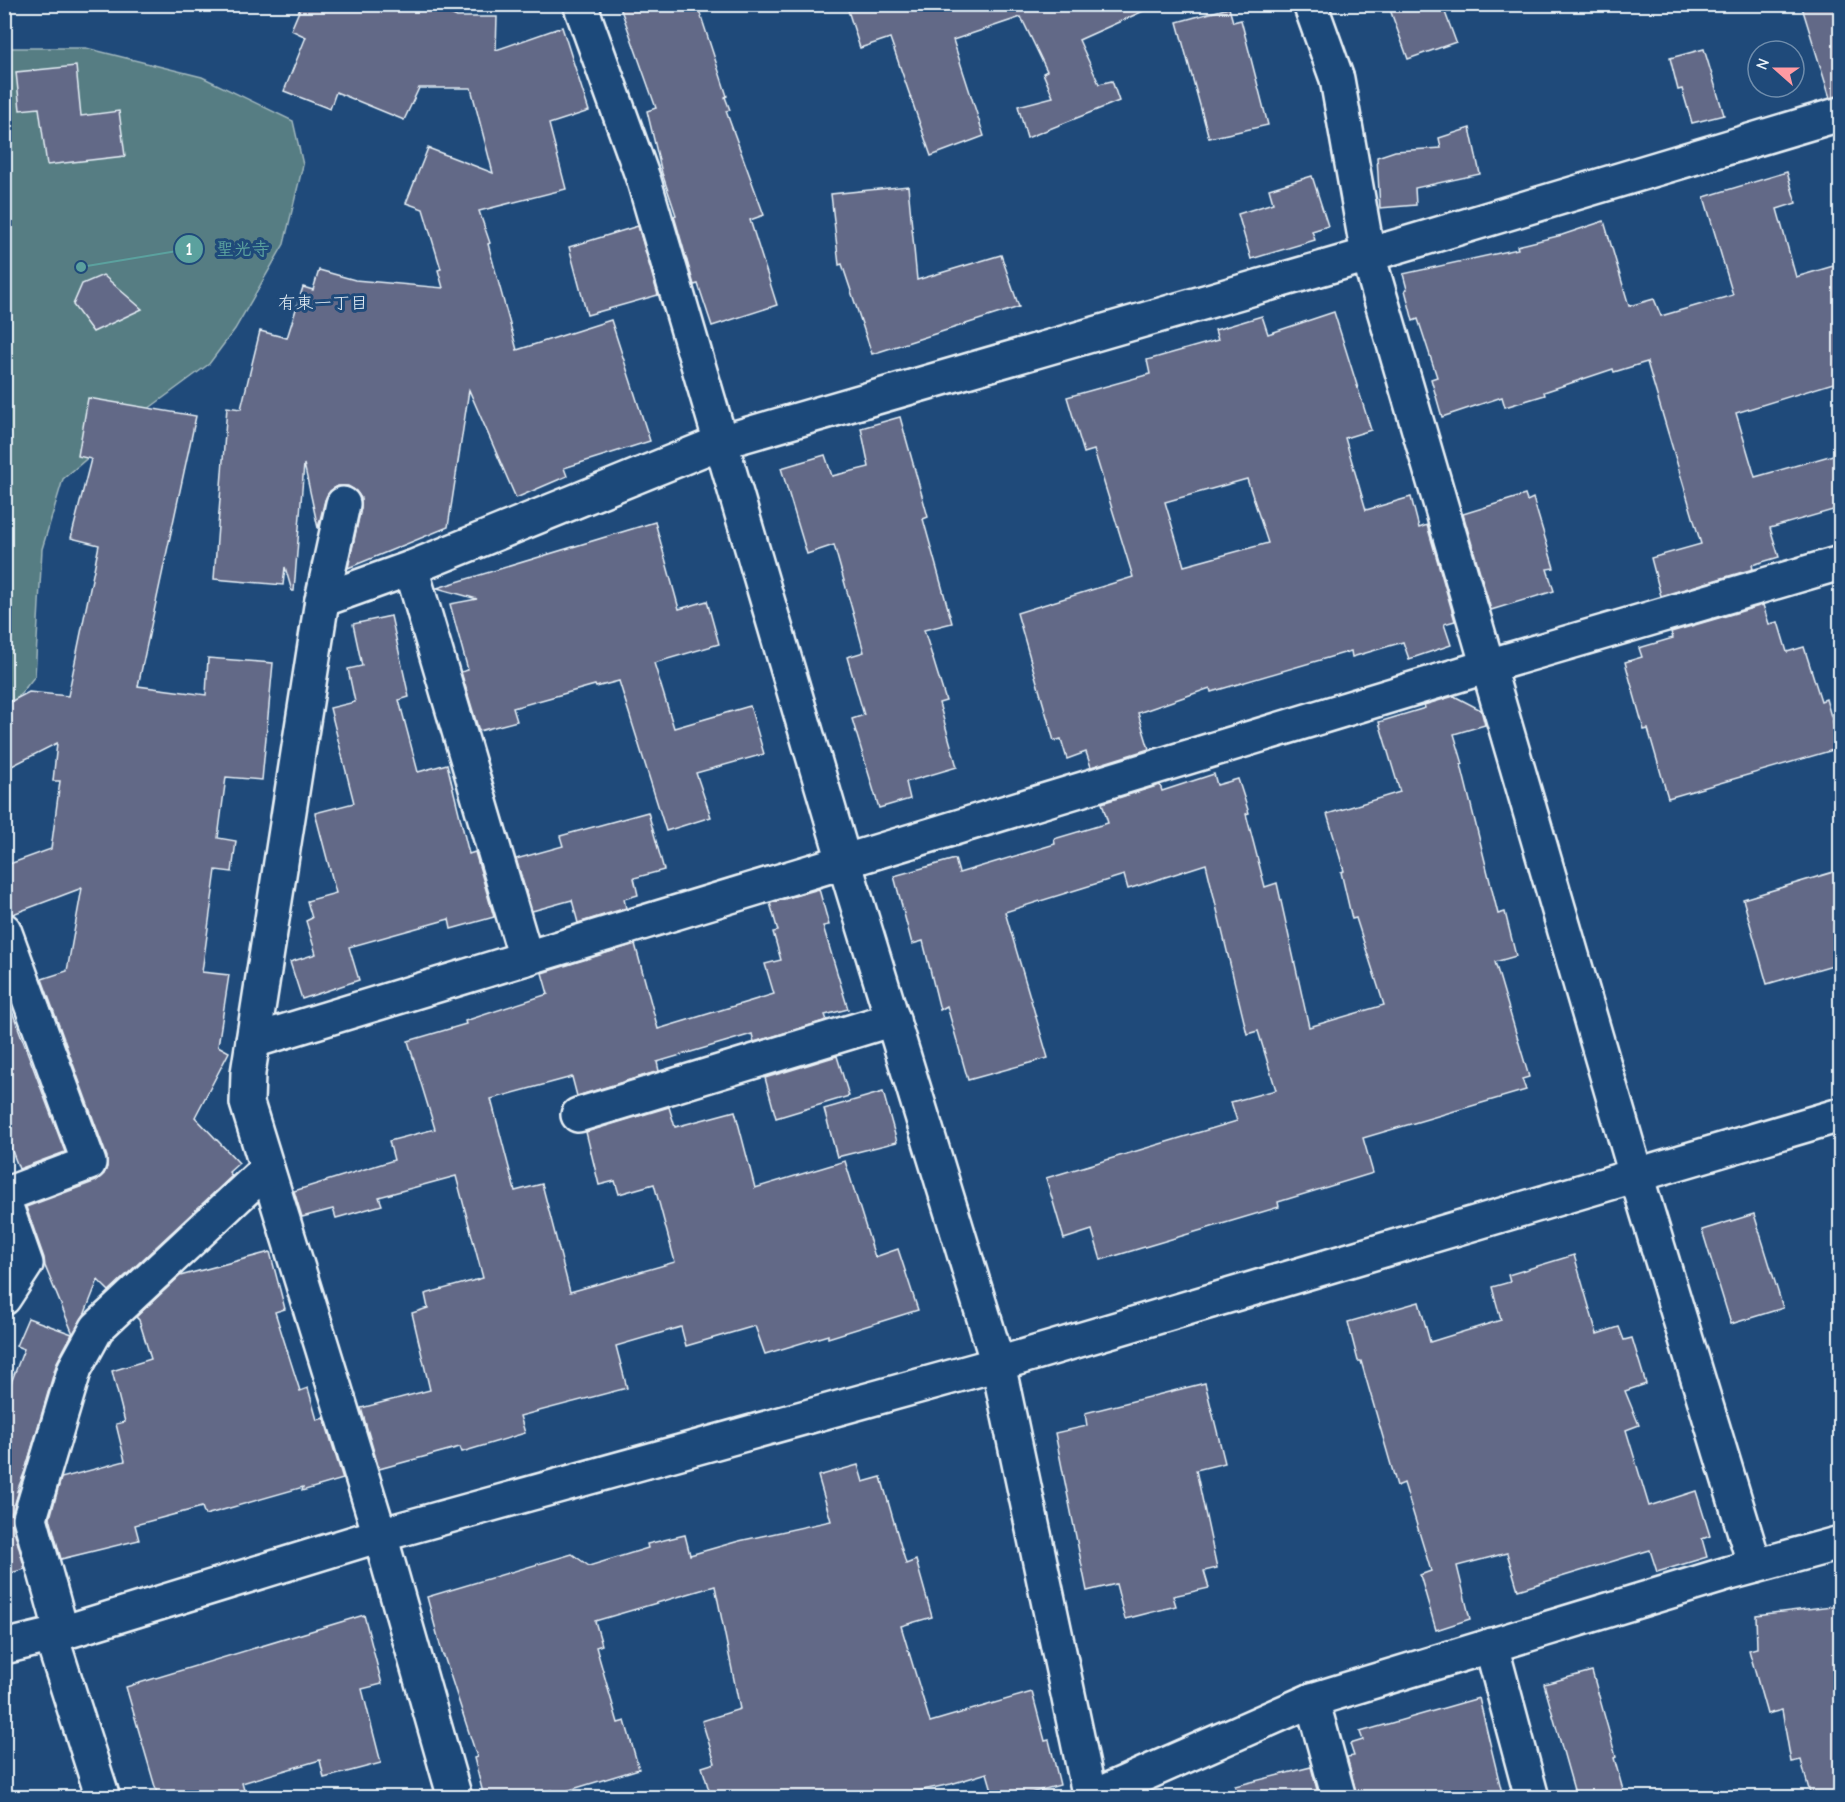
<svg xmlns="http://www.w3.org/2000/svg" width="1845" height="1802" viewBox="0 0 1845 1802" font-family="'Comic Neue','Klee One',sans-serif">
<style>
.green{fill:#577d83;stroke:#a0b7be;stroke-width:1.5}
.building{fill:#626987;stroke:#e8f1f8;stroke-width:1.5;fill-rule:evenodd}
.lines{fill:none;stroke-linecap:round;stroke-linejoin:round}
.minor-casing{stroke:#e8f1f8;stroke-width:38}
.minor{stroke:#1f4a7a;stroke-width:33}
.labels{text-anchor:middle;stroke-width:6;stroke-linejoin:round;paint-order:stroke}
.neighbourhood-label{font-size:18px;fill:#e8f1f8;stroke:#1f4a7a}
.leader{fill:none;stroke:#5ba19e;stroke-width:2}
.callout-dot{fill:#5ba19e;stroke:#1f4a7a;stroke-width:2}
.mark-label{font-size:18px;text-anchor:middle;font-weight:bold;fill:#fff}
.callout-label{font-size:18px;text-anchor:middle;font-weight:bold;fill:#5ba19e;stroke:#1f4a7a;stroke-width:6;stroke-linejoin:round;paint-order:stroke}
</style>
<rect width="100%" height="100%" fill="#1f4a7a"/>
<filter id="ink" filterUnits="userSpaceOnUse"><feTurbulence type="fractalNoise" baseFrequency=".0167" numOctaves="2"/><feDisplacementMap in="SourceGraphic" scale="12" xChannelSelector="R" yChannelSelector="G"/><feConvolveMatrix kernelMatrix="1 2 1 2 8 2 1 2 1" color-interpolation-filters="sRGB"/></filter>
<g filter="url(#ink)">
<polygon class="green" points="4,48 86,48 202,77 293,121 303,165 284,244 235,329 209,364 125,426 63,479 42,549 35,676 15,701 4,706"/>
<g class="building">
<polygon points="302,4 427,4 457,17 497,17 496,50 562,27 589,111 549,124 566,189 479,211 490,243 488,244 517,350 611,320 650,441 564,468 567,476 516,498 469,390 448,527 348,568 361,508 361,498 356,491 348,486 338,486 330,491 325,500 318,528 304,464 294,591 292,591 285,567 283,585 214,579 227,407 241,409 260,331 287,338 303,287 313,290 319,270 355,280 443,288 438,270 441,269 423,209 406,203 428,148 493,173 471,88 419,88 404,120 336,92 330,109 284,91 306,37 291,30"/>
<polygon points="619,4 697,4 727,96 725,97 730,110 726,111 764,215 750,220 777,305 712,326 698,284 694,285 674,216 676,215 662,173 647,111 656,108"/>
<polygon points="846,4 1159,4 1079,40 1099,84 1112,81 1119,101 1027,138 1018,106 1053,97 1043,73 1047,71 1021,17 953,40 984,136 931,156 890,38 860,48"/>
<polygon points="1388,4 1442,4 1456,42 1408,59"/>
<polygon points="1801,4 1840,4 1840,96 1830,98"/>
<polygon points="1229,8 1233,22 1241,20 1268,125 1209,138 1177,22"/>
<polygon points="1704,49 1724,115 1692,123 1682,89 1678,90 1670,58"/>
<polygon points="76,66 81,116 119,111 125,156 47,165 39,108 20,110 16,72"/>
<polygon points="1470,128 1480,174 1415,188 1416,205 1380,208 1377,157 1395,151 1441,148 1439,138"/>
<polygon points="1787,172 1796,203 1777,209 1796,277 1840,264 1840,381 1736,413 1755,477 1840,453 1840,508 1770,528 1779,557 1752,565 1753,569 1661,596 1651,558 1701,544 1647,362 1614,372 1613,369 1544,392 1545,395 1505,407 1502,397 1442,417 1431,379 1437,377 1418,319 1413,321 1405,290 1407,289 1403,274 1518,249 1517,246 1562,235 1604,221 1629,306 1654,299 1661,316 1733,295 1704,197"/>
<polygon points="1312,176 1328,226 1312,231 1315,240 1251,259 1238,214 1273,203 1269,189"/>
<polygon points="908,186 917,280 1001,255 1019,307 872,354 842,264 839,265 831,194"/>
<polygon points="638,226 658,295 587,315 569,247"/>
<polygon points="103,275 142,309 93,332 73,305 82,284"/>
<path d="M 1334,312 L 1371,430 L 1345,438 L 1366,510 L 1411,497 L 1419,528 L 1427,525 L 1455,621 L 1444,624 L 1451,645 L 1409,659 L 1403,642 L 1352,657 L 1351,651 L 1211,692 L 1210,688 L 1138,713 L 1149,749 L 1091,767 L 1086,752 L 1067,759 L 1061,739 L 1054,741 L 1017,613 L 1133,577 L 1094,450 L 1084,453 L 1067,397 L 1150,374 L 1147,360 L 1218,340 L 1215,330 L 1262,316 L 1268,334 ZM 1247,479 L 1268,543 L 1184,566 L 1165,502 Z"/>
<polygon points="88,398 196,416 138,686 206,695 208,658 273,663 262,780 226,777 218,838 236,841 232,872 216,870 202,972 229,975 218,1046 229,1052 195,1117 239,1163 229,1172 232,1176 109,1291 98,1280 85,1313 73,1334 45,1266 44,1258 26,1207 96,1181 104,1174 107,1167 107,1157 42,979 67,971 82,888 13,914 4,912 4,866 51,849 60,781 53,781 57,743 4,770 4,705 29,692 68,696 99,545 71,538 91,459 78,456"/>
<polygon points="900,417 928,517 923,519 952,623 924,630 946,701 939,703 957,767 906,782 910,799 879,808 852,719 864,715 847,657 864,652 834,545 807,554 781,468 825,455 832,476 869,467 861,428"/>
<polygon points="1525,495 1527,501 1533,498 1554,568 1547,569 1554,591 1491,610 1463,514"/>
<polygon points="655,522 679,609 707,601 719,644 654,663 674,728 750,706 764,754 696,773 711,817 666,831 619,681 596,687 595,685 513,708 517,721 479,731 461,672 468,670 450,604 477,599 437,588"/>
<polygon points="1763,605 1769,624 1778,622 1787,652 1804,647 1821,701 1826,699 1840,748 1668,798 1648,729 1644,730 1625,662 1642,657 1639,648 1673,638 1671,632"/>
<polygon points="391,616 409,697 399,700 418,772 447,764 469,854 475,852 494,917 451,929 449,919 349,947 359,980 302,999 290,962 316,954 306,921 312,918 307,901 336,893 315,813 354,803 330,708 355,702 348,669 362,666 353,624"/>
<polygon points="1454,696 1481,710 1485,725 1454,734 1463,764 1461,765 1498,914 1505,912 1516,956 1495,962 1529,1077 1522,1079 1526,1090 1363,1138 1373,1173 1278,1202 1279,1207 1101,1260 1092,1230 1064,1239 1046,1178 1237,1121 1231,1102 1276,1090 1258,1031 1247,1034 1206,864 1128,889 1124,875 1005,912 1048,1058 968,1080 947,1006 940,1010 923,941 912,944 894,876 955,859 959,873 1055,844 1054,839 1108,823 1102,803 1160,785 1162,791 1214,774 1217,785 1238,779 1249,813 1246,814 1265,887 1277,883 1309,1027 1384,1005 1356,918 1352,919 1341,872 1344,871 1327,814 1400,792 1379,722 1425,708 1424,705"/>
<polygon points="648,812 664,870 634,878 638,895 624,899 626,908 578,923 572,900 532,911 516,859 563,846 560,836"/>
<polygon points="1840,870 1840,963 1767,984 1743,899"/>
<polygon points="819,889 829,925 823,926 848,1009 825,1015 827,1020 754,1042 752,1034 657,1062 659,1071 577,1096 572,1077 491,1099 515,1191 542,1184 570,1292 675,1262 654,1184 619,1194 615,1181 599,1185 586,1132 669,1107 675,1127 735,1111 755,1188 845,1161 875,1257 898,1249 918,1310 828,1338 828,1335 765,1354 755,1326 686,1346 681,1327 616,1346 627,1388 520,1416 525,1433 462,1452 460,1447 379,1469 361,1408 430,1390 412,1313 428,1308 425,1294 483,1278 456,1176 379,1197 382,1205 336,1218 333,1209 302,1217 294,1191 394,1160 389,1141 435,1129 408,1041 466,1024 465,1021 548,994 542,973 635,944 658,1029 774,994 765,964 781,960 773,932 778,931 770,903"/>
<polygon points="4,990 65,1152 19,1169 4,1130"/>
<polygon points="837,1056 849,1096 776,1118 765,1078"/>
<polygon points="883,1092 897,1142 837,1157 824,1109"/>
<polygon points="1754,1214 1783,1308 1731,1324 1702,1230"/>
<polygon points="270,1252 285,1309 275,1312 300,1391 308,1388 317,1420 324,1418 343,1479 302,1491 303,1487 205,1515 202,1507 135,1525 139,1540 61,1559 50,1518 61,1478 125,1461 116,1424 125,1422 112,1371 151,1359 139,1320 136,1317 180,1276"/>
<polygon points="1574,1255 1597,1334 1619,1327 1624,1340 1632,1338 1646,1384 1625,1391 1639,1425 1626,1430 1649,1506 1696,1491 1710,1536 1702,1539 1707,1557 1657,1572 1650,1550 1518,1590 1507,1553 1457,1566 1470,1619 1436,1630 1420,1575 1431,1571 1404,1483 1397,1486 1361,1361 1358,1361 1348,1322 1419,1302 1430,1342 1501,1320 1492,1287 1510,1282 1508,1275"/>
<polygon points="28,1318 72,1334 57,1362 25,1471 17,1491 19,1490 12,1513 12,1523 25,1569 4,1575 4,1401 24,1349 16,1346"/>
<polygon points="1205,1383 1225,1463 1196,1470 1217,1568 1204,1571 1209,1588 1173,1596 1176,1606 1125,1619 1116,1584 1087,1591 1055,1433 1087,1426 1085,1413"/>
<polygon points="858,1465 863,1482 881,1477 906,1564 916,1560 932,1617 901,1626 930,1722 1032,1692 1045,1741 1049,1740 1060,1785 1016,1797 994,1797 987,1773 951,1784 890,1797 711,1797 702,1767 715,1763 702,1721 740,1709 715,1586 595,1621 602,1645 596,1647 618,1723 625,1721 639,1769 553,1795 552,1790 522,1797 484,1797 474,1758 477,1757 444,1656 443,1656 427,1597 572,1554 589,1566 648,1548 647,1544 685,1535 690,1555 739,1541 831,1521 818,1476"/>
<polygon points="1840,1605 1840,1797 1811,1797 1801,1760 1791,1762 1782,1710 1767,1714 1749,1650 1757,1648 1756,1615"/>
<polygon points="364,1615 382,1684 362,1689 381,1763 324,1778 320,1760 242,1783 246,1797 158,1797 126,1687"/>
<polygon points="1592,1671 1616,1757 1614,1758 1625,1797 1576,1797 1544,1684"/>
<polygon points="1479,1698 1503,1797 1357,1797 1347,1757 1354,1756 1350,1744 1363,1740 1360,1732"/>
<polygon points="1311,1767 1319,1797 1237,1797 1235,1786"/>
</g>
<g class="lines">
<defs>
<g id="minor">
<polyline points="580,4 644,181 844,861 998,1364 1090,1798"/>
<polyline points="1310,4 1337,79 1368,255 1636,1175 1755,1566"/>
<polyline points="343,504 322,600 248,1073 247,1103 380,1535 455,1798"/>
<polyline points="411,568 526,958"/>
<polyline points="322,600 411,568 721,442 1368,255 1840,114"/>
<polyline points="4,930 89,1163 4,1195"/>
<polyline points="253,1041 1488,666 1840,563"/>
<polyline points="578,1115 893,1019"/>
<polyline points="4,1201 26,1264 4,1298"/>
<polyline points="62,1633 30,1518 75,1368 97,1328 267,1169"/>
<polyline points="51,1636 103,1798"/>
<polyline points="1491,1645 1532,1798"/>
<polyline points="4,1647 62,1633 380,1535 998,1364 1840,1115"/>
<polyline points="1312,1700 1339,1798"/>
<polyline points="1090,1798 1312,1700 1730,1573 1840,1543"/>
</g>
</defs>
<use href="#minor" class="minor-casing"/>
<use href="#minor" class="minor"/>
</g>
</g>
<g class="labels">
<g class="neighbourhood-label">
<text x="323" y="309">有東一丁目</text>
</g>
</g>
<path class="leader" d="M81 267L189 249"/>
<g class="callout-dot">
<circle cx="81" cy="267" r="6"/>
<circle cx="189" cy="249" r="15"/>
</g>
<g class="mark-label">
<text x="189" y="255">1</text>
</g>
<g class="callout-label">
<text x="243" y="255">聖光寺</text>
</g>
<rect width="1845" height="1802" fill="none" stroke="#1f4a7a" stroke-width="24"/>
<rect x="12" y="12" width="1821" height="1778" fill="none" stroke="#e8f1f8" stroke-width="2" filter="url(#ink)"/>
<g transform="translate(1776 69) rotate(291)"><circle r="28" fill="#1f4a7a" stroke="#6f8dac" stroke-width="1.5"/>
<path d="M0-4.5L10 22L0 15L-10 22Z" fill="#ff9aa2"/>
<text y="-9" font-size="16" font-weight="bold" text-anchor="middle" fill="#e8f1f8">N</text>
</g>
</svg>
